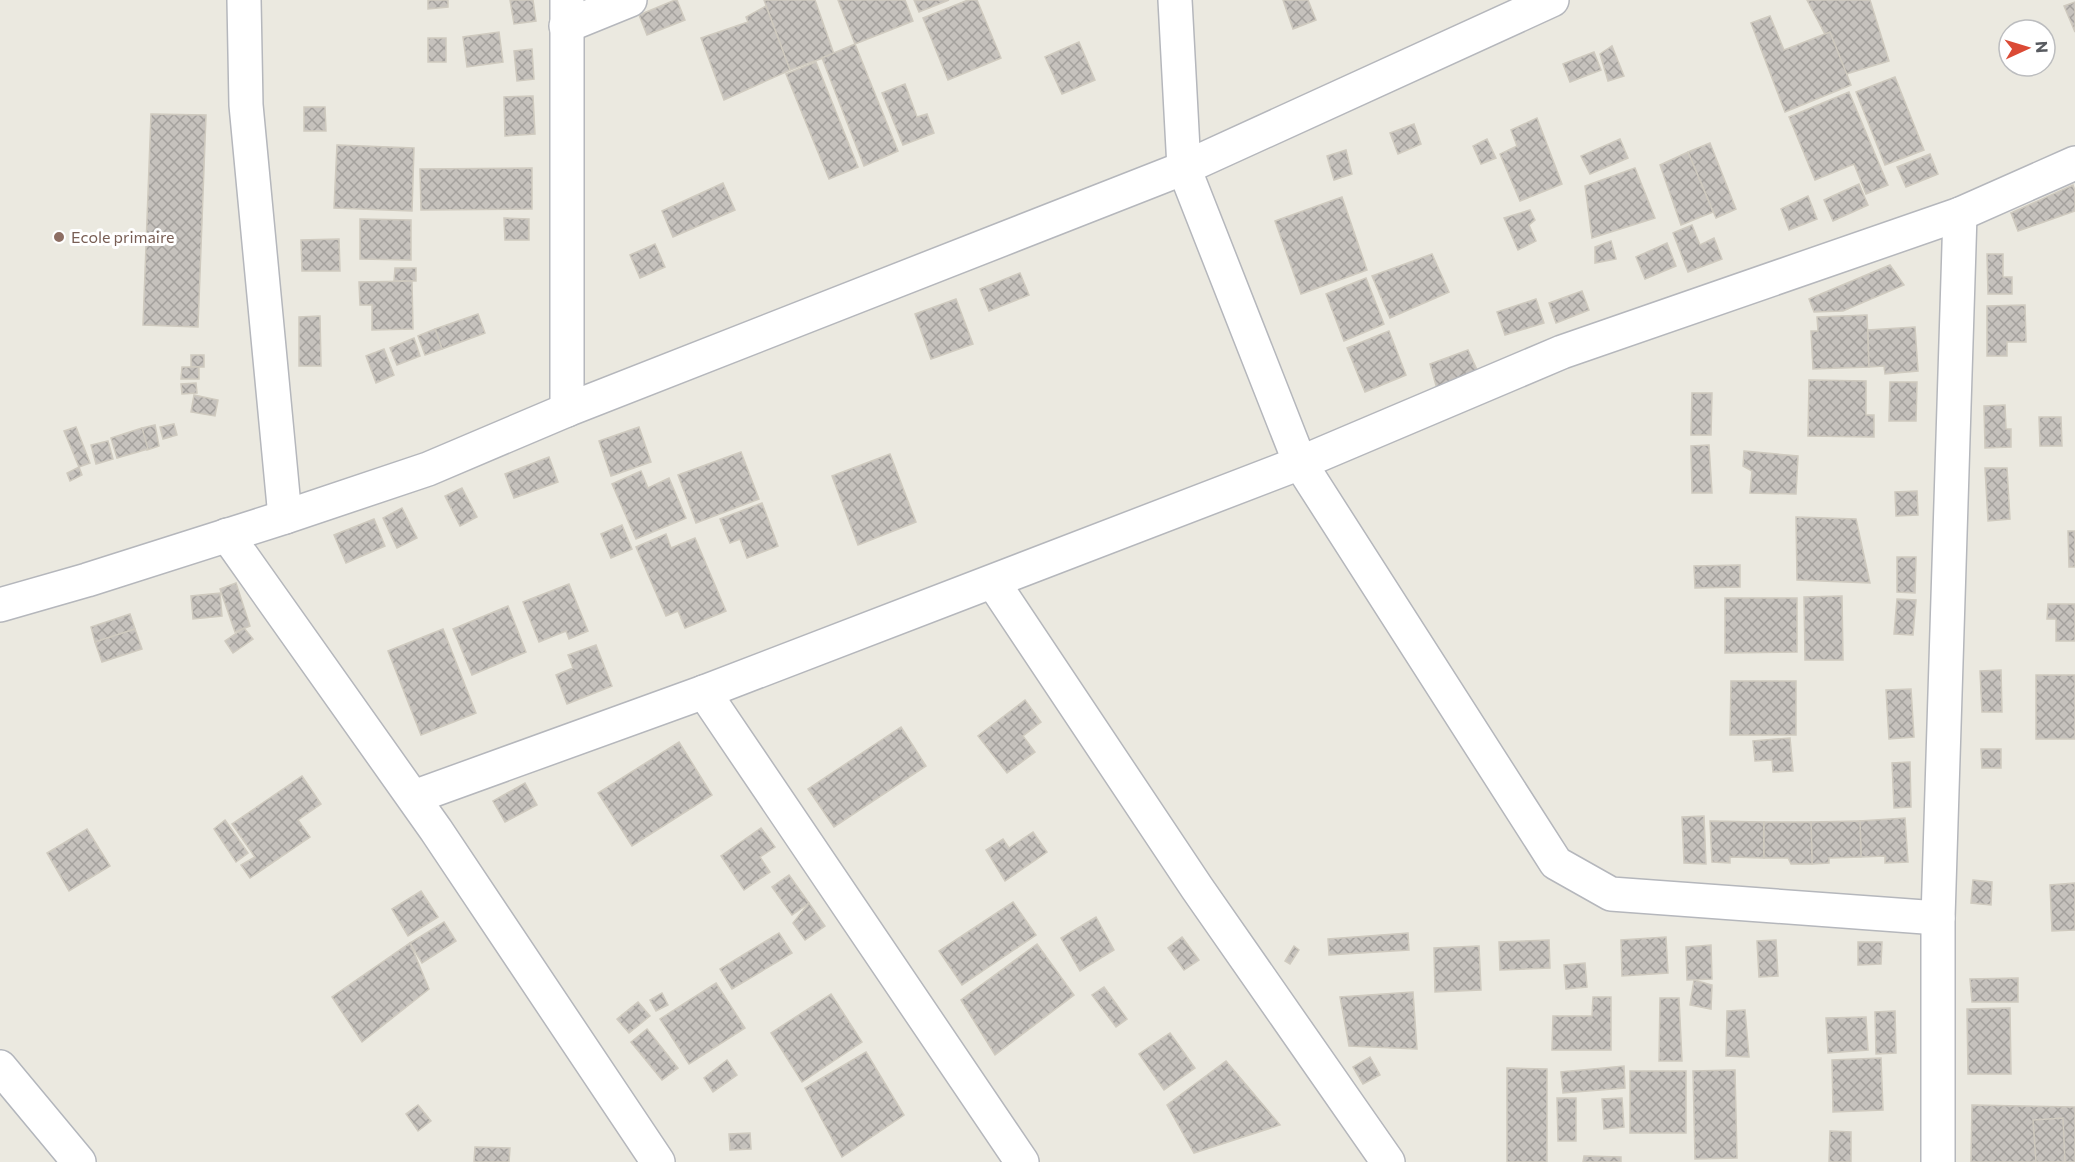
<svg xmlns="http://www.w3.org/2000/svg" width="2075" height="1162" viewBox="0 0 2075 1162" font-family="Commissioner,sans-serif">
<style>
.building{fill:url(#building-cross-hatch);stroke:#cfcabf;stroke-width:1.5}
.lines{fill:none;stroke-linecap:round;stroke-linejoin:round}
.street-casing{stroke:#b5b7bc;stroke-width:36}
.secondary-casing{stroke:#b3b6bc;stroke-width:36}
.street{stroke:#fff;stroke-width:33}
.secondary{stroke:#fff;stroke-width:33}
.education-dot{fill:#8d6e63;stroke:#fff;stroke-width:2}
.labels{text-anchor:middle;stroke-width:6;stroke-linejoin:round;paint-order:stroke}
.education-label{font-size:16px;fill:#785e54;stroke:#fff;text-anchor:start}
</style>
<defs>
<pattern id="building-cross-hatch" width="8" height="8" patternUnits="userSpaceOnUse" patternTransform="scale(1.5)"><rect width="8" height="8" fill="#c6c2bd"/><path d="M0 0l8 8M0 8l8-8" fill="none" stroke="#a4a19d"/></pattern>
</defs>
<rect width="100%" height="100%" fill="#ebe9e0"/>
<g class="building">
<polygon points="428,0 448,0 448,7 428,9"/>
<polygon points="510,0 533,0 536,21 514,24"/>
<polygon points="675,0 677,0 685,20 647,35 639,15"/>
<polygon points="764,0 815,0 834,54 790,70"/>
<polygon points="838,0 905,0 913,21 855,44"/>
<polygon points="914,0 949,0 919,12"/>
<polygon points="968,0 977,0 1001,58 948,80 923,18"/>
<polygon points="1283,0 1308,0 1316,20 1293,29"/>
<polygon points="1807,0 1870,0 1889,61 1846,74"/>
<polygon points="2075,2 2075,32 2064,6"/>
<polygon points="766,6 790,70 724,100 701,38 748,22 746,17"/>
<polygon points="1770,16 1784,50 1830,32 1851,85 1785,112 1751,23"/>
<polygon points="499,32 503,62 467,67 463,37"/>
<rect x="428" y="38" width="18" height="24"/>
<polygon points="1079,42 1095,80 1062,94 1045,57"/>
<polygon points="855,44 898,151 864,166 822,58"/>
<polygon points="1612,46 1624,76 1608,81 1600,54"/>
<polygon points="532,49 534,79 517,81 514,51"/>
<polygon points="1594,52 1601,70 1570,82 1563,64"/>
<polygon points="816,62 858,167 829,179 786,74"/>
<polygon points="1895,77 1924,150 1885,165 1856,92"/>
<polygon points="905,84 917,117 927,114 934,133 903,145 882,93"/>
<polygon points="1849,92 1888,185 1866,194 1854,164 1815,180 1789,117"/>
<polygon points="533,96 535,134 505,136 504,97"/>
<polygon points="304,107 325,107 326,131 304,131"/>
<polygon points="151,114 206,115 198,327 143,325"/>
<polygon points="1537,118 1562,184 1520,201 1500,154 1517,146 1511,130"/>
<polygon points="1414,124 1421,144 1398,154 1390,133"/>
<polygon points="1487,139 1496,158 1481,164 1473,146"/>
<polygon points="1620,139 1628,158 1590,174 1581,156"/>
<polygon points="1710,143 1736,209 1716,218 1688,152"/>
<polygon points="337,145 414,148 412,211 334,208"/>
<polygon points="1346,150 1352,174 1334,180 1327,156"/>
<polygon points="1688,152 1713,212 1681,225 1660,165"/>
<polygon points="1930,154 1938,174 1906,187 1897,167"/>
<polygon points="532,168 532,209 421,210 420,169"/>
<polygon points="1635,168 1655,218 1592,238 1585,186"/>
<polygon points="723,183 735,210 673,237 662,211"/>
<polygon points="1859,184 1868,205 1833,221 1824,200"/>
<polygon points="2073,185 2075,191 2075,211 2018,231 2011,213"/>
<polygon points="1808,196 1817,219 1789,230 1781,209"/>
<polygon points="1342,197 1367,270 1301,294 1275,221"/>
<polygon points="1530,210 1535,220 1529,225 1536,241 1518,250 1504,218"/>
<polygon points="504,218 529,219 529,240 505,240"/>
<polygon points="360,219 411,220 411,260 360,259"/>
<polygon points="1692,225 1700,245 1714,238 1722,259 1688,272 1673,233"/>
<polygon points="339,239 340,271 302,271 301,240"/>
<polygon points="1611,241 1616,259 1595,263 1595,247"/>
<polygon points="1667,243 1676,266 1645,279 1636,257"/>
<polygon points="655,244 665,267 640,278 630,255"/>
<polygon points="1432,254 1449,292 1390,318 1372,276"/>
<polygon points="1987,254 2003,254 2003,277 2012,277 2012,294 1988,294"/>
<polygon points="1890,265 1904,285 1843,311 1814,312 1809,299"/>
<polygon points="395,268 416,268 416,281 394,281"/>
<polygon points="1020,273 1029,295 989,311 980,289"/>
<polygon points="1366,278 1384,324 1344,341 1326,294"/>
<polygon points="412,281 413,329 372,330 372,305 360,305 359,282"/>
<polygon points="1582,291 1589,310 1556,323 1549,303"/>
<polygon points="956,299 973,344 931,359 915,314"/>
<polygon points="1536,299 1544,323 1505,335 1497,312"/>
<polygon points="2025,305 2026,342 2007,342 2007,356 1987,356 1987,306"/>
<polygon points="478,314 485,333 442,349 435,329"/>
<polygon points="1867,315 1869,367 1813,369 1811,331 1818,331 1817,317"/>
<polygon points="320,316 321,366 299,366 299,317"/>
<polygon points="1915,327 1918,371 1885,374 1884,366 1869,367 1868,330"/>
<polygon points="435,329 442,349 425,355 418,336"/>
<polygon points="1389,331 1406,375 1365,392 1347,348"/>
<polygon points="414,338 420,356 397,365 390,348"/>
<polygon points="384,349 394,375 376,383 366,356"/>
<polygon points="1468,350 1479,374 1437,389 1430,364"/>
<rect x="191" y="355" width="13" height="12"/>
<polygon points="182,367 199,367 199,379 181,379"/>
<polygon points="1809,380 1866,381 1866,415 1874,415 1874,437 1808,436"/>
<polygon points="1890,382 1917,382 1916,421 1889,421"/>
<polygon points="196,383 197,393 182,394 181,384"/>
<polygon points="1692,393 1712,393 1711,435 1691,435"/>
<polygon points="194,395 218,400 215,416 191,412"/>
<polygon points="2005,405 2006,429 2011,429 2011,447 1985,448 1984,406"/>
<polygon points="2039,417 2061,417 2062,446 2040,446"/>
<polygon points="174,424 177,435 163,439 160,427"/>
<polygon points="155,425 159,446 147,450 142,428"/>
<polygon points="76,427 90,463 79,467 64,431"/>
<polygon points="639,427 651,462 611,476 599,441"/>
<polygon points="142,428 148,449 117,458 111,438"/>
<polygon points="108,441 113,459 96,464 91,445"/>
<polygon points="1709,445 1712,493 1692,493 1691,446"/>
<polygon points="1744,451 1798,456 1796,494 1750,493 1752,471 1743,466"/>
<polygon points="741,452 759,499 696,523 678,475"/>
<polygon points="890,454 916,522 858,545 832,476"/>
<polygon points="549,457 558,482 514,498 505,474"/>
<polygon points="79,467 82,475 70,481 67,473"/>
<polygon points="1985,468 2007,468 2010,519 1988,521"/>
<polygon points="641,471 648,488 669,478 686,518 636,539 612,484"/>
<polygon points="462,488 477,517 460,526 445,496"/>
<polygon points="1917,491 1918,515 1896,516 1895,492"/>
<polygon points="762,503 778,546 747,558 740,539 730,543 720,519"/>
<polygon points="402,508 417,538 397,548 383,518"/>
<polygon points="1796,517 1856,519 1870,583 1797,580"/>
<polygon points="374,519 385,546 346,563 334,535"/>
<polygon points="622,525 632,549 611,558 601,534"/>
<polygon points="2068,531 2075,531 2075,567 2069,567"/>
<polygon points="666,534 671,548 695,538 726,611 685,628 678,611 666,616 636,547"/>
<polygon points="1897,557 1916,557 1915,593 1897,592"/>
<polygon points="1740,565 1740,587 1695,588 1694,566"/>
<polygon points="236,583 250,626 235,632 220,589"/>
<polygon points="569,584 588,631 569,639 566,631 539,642 523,602"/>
<polygon points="220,593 222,616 193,619 191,596"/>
<polygon points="1842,596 1843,660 1805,660 1804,597"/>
<polygon points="1725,598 1797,598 1797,652 1725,653"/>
<polygon points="1897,599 1916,600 1913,635 1894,634"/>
<polygon points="2048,604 2075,604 2075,641 2056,641 2056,619 2047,619"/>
<polygon points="508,606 526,652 472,675 453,629"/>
<polygon points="130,614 135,629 95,642 91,627"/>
<polygon points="244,628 253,639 233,653 225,641"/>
<polygon points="135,629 142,649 102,662 95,642"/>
<polygon points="443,629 476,713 421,735 388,651"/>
<polygon points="596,645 612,686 567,704 556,675 573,668 568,655"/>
<polygon points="2001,670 2002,712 1982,712 1980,671"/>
<rect x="2036" y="675" width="39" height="64"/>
<polygon points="1731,681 1796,681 1796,735 1730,735"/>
<polygon points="1911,689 1914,737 1889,739 1886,690"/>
<polygon points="1025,700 1041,722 1023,736 1035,752 1007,773 978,736"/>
<polygon points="901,727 926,766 834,827 808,789"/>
<polygon points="1790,738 1793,771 1773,772 1772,760 1755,761 1753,741"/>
<polygon points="679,742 712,795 632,846 598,793"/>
<polygon points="1981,749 2001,749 2001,768 1982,768"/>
<polygon points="1910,762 1911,807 1894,808 1892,763"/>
<polygon points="302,776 321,804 298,820 310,837 250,878 241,865 255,857 232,824"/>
<polygon points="525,783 537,805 505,822 493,801"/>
<polygon points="1704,816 1706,864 1684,863 1682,817"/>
<polygon points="1905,818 1908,862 1885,863 1885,856 1861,857 1860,821"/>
<polygon points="225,820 248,853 236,862 214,829"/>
<polygon points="1710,821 1764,822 1764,858 1730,857 1730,863 1712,862"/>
<polygon points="1860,821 1861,857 1829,858 1829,863 1812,864 1811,822"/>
<polygon points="1764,822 1811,822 1812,864 1791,864 1788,858 1764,858"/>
<polygon points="761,828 775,847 760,857 770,872 744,890 721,856"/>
<polygon points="87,829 110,866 69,891 47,853"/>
<polygon points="1033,832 1047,852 1005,881 986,850 1003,839 1009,848"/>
<polygon points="789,875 809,903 792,915 772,887"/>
<polygon points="1973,880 1992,882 1991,905 1971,903"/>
<polygon points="2075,883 2075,930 2052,931 2050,885"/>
<polygon points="421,891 438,917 408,936 392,909"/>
<polygon points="1013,902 1036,935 962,985 939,951"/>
<polygon points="809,903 825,926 805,940 793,923"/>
<polygon points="1096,917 1114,950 1080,971 1061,938"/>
<polygon points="444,922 456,941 422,963 410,943"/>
<polygon points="779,933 792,953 732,989 720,969"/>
<polygon points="1408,933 1409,950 1329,955 1328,939"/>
<polygon points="1182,937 1199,960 1184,970 1168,948"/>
<polygon points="1666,937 1668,973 1622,976 1621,940"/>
<polygon points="1549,940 1550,968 1500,970 1499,942"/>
<polygon points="1776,940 1778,976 1759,977 1757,941"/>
<polygon points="1858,942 1882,942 1881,964 1858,965"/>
<polygon points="410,943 429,989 362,1042 332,997"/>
<polygon points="1037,944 1074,995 995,1055 961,1000"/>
<polygon points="1711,945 1712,979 1687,980 1686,947"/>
<polygon points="1294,946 1299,950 1290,964 1285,961"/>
<polygon points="1479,946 1481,990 1435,992 1434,948"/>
<polygon points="1585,963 1587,987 1566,989 1564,965"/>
<polygon points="2018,978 2018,1002 1972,1002 1970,979"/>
<polygon points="1694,980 1712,985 1711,1009 1690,1005"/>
<polygon points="716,983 745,1028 689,1064 660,1019"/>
<polygon points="1104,987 1127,1019 1116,1027 1092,995"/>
<polygon points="1413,992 1417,1049 1349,1046 1340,997"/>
<polygon points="662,993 668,1005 656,1011 650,1000"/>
<polygon points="831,994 862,1042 802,1082 771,1033"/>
<polygon points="1593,997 1611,997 1611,1050 1552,1050 1553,1016 1592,1016"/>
<polygon points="1660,998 1679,998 1682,1061 1659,1061"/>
<polygon points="638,1002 650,1016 629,1033 617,1019"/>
<polygon points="2010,1008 2011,1074 1968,1074 1967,1009"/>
<polygon points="1745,1010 1749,1057 1726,1056 1727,1011"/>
<polygon points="1895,1011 1896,1053 1876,1054 1875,1012"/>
<polygon points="1866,1017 1868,1050 1828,1053 1826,1018"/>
<polygon points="647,1029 678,1068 662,1080 631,1042"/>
<polygon points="1170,1033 1195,1068 1164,1090 1139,1054"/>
<polygon points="866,1052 904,1115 842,1157 805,1088"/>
<polygon points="1370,1057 1380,1075 1363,1084 1353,1067"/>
<polygon points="1881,1058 1883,1110 1833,1112 1832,1060"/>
<polygon points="727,1060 737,1075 713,1092 704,1078"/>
<polygon points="1226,1061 1280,1125 1194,1153 1167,1105"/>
<polygon points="1624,1066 1625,1088 1563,1093 1561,1072"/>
<polygon points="1507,1068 1547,1069 1547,1162 1507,1162"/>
<polygon points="1735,1070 1737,1158 1695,1159 1693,1071"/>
<rect x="1630" y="1071" width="56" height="62"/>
<polygon points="1557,1098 1576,1098 1576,1141 1558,1141"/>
<polygon points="1622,1098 1624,1127 1604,1129 1602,1099"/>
<polygon points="418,1105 431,1121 418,1131 406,1114"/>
<polygon points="1972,1105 2075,1107 2075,1162 1971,1162"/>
<polygon points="2063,1118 2065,1162 2036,1162 2033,1120"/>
<polygon points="1830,1131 1851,1132 1851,1162 1829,1162"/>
<polygon points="750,1133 751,1149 730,1150 729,1134"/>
<polygon points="475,1147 510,1148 509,1162 474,1162"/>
<polygon points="1584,1156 1621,1157 1621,1162 1583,1162"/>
</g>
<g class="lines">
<defs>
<g id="street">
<polyline points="244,0 246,105 285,517"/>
<polyline points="567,0 567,410"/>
<polyline points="1175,0 1184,168 1300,463 1556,863 1611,894 1938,918"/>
<polyline points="566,26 630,0"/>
<polyline points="227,535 436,830 658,1162"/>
<polyline points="993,582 1197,888 1388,1162"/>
<polyline points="0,605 87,580 285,517 428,469 567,410 1184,168 1552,0"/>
<polyline points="704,692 1022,1162"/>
<polyline points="414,797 704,692 1300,463 1562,352 1960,214 2075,163"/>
<polyline points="1938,1162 1938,918 1960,214"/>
</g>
<polyline id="secondary" points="0,1067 79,1162"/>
</defs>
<use href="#street" class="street-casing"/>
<use href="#secondary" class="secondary-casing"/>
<use href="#street" class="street"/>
<use href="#secondary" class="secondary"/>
</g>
<circle class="education-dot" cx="59" cy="237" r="6"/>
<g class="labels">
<g class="education-label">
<text x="71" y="243">Ecole primaire</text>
</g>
</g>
<g transform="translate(2027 48) rotate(86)"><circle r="28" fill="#ffffff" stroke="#bcbdbf" stroke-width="1.5"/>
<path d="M0-4.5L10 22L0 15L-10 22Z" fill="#db4a35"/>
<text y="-9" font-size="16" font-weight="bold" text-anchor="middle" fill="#585b60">N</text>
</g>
</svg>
